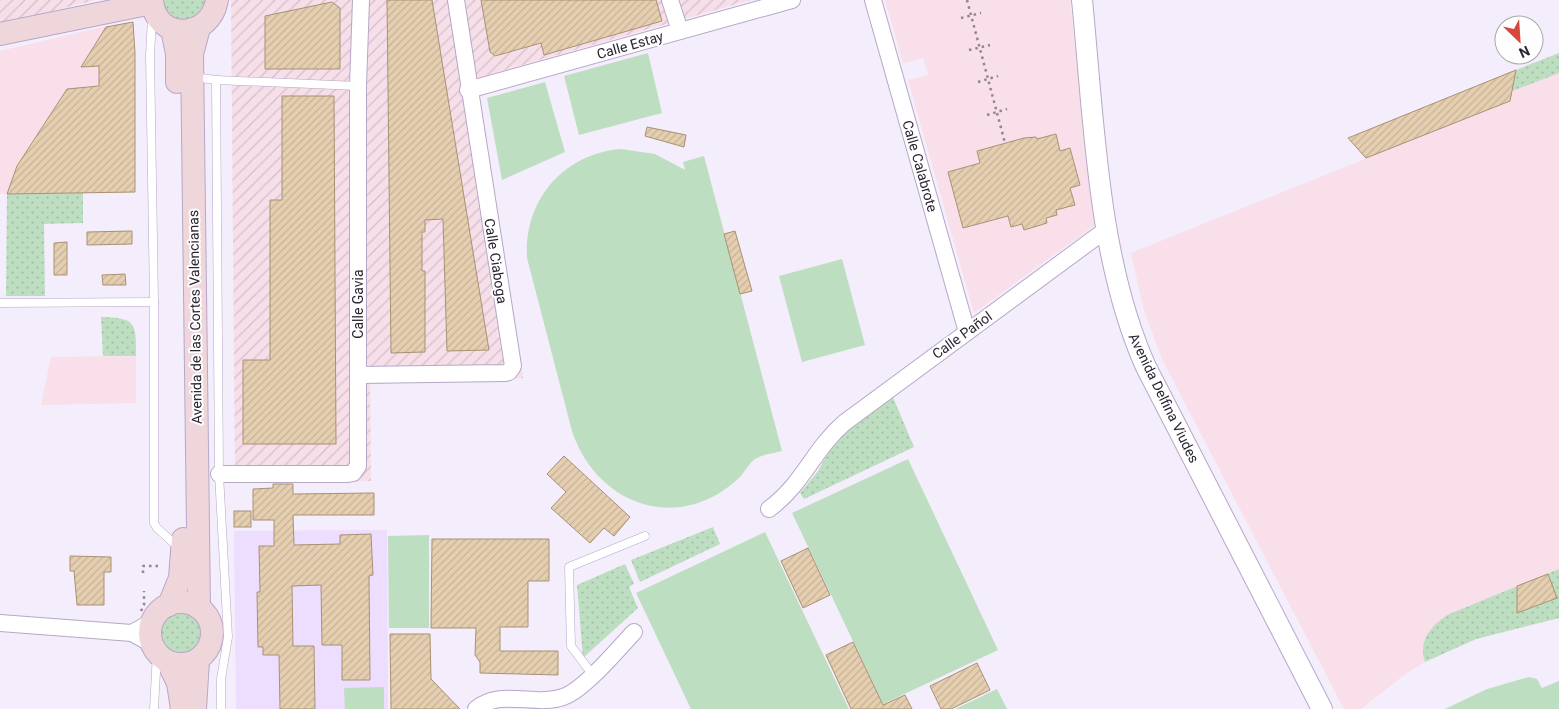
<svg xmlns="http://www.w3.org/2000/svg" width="1559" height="709" viewBox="0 0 1559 709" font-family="Roboto,sans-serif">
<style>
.commercial{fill:#f8dfe9}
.industrial{fill:url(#industrial-furrows)}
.built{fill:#edddfe}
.grass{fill:url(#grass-dots)}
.garden{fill:#bedec1}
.building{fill:url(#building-hatch);stroke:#a89174}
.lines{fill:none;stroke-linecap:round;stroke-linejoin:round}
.service-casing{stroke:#b7a7c7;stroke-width:9}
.minor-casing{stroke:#b7a7c7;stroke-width:18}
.tertiary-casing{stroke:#b7a7c7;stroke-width:22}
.secondary-casing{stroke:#b7a7c7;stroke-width:24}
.path{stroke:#8e8794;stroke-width:2.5;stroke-dasharray:2.5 4;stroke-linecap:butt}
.service{stroke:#fff;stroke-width:8}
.minor{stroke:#fff;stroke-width:16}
.tertiary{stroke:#fff;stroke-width:20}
.secondary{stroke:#efd6db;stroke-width:22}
.labels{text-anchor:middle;stroke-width:4;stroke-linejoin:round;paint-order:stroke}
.street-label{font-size:14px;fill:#2b2431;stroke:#fefefe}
</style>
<defs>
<pattern id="industrial-furrows" width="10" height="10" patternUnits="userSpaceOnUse" patternTransform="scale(1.25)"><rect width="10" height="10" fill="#f7dfea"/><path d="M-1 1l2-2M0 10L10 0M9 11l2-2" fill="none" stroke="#d4bfc9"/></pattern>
<pattern id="grass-dots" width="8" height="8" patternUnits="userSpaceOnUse" patternTransform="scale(1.25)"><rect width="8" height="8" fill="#bedec1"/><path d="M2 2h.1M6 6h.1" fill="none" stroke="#a3bea6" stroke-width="1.8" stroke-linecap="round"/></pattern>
<pattern id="building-hatch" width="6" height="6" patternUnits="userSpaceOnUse" patternTransform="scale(1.25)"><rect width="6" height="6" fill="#e6cfb0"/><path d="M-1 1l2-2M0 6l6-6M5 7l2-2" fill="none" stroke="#c5b298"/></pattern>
</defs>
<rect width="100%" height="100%" fill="#f4edfb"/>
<g class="commercial">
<polygon points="885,0 1070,0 1095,225 974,313 908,80 928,75 923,58 903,63"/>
<polygon points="107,26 99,39 100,57 135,53 135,192 0,194 0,51"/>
<polygon points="1559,53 1559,618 1476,639 1425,662 1404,675 1361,709 1344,709 1162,359 1144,311 1131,253 1365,159 1348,138"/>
<polygon points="136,356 136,403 41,405 51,357"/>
</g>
<g class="industrial">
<polygon points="0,0 96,0 0,24"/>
<polygon points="231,0 751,0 473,79 523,378 370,384 371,481 235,483"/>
</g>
<polygon class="built" points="387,530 388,709 236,709 234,531"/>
<g class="grass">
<polygon points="161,0 208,0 200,17 179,21 166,14"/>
<polygon points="1559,53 1559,73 1512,91 1516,70"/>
<polygon points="83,193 83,223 44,224 45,296 6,296 7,194"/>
<path d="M 101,317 C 136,318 136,322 136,356 L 103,356 Z"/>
<polygon points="892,395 914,447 804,499 800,493 818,471 836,439"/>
<polygon points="713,527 720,544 640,582 631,560"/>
<polygon points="625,564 634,584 629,587 638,608 583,658 577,585"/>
<path d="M 1559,569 L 1559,618 L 1476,639 L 1425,662 C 1418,641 1430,627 1447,615 Z"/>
<circle cx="181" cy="633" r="24"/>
</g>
<g class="garden">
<polygon points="648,53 662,113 579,135 564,76"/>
<polygon points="545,82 565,152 502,180 487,98"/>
<path d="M 621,149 L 655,154 L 685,170 L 683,162 L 704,156 L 782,451 C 775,453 764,454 757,458 C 750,461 745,472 739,478 C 733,484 725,489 718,494 C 657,529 592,493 572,431 L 527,258 C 524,200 563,154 621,149 Z"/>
<polygon points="842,259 865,345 802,362 779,276"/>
<polygon points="908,459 998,650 883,704 792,513"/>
<polygon points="765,532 849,709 691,709 636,593"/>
<polygon points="429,535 429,628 389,628 388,536"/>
<polygon points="1529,677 1537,679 1542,688 1559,681 1559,709 1445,709 1487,689"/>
<polygon points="384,687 384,709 345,709 344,688"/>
<polygon points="997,689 1007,709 955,709"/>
</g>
<g class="building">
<polygon points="387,0 432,0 489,350 447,351 443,219 425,220 425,232 422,232 422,271 425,271 425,352 391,353"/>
<polygon points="481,0 656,0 662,21 544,55 541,43 495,56 490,52"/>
<polygon points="332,2 340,8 340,69 265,69 265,16"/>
<polygon points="133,22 135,53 135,192 7,194 17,166 67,89 99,86 99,66 81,67 106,27"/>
<polygon points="1516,70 1510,101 1366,158 1348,138"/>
<polygon points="282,96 334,96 336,444 243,444 243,360 270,360 270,200 282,200"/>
<polygon points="647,127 686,135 684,147 645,136"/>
<polygon points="1056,134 1060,151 1070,148 1080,185 1070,188 1075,205 1056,210 1057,215 1046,218 1047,223 1024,230 1022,224 1011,227 1008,216 963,228 948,172 980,163 977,151 1024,138 1036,137 1037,139"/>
<polygon points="132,231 132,244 87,245 87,232"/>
<polygon points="735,231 752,291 740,294 724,234"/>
<polygon points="67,242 67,275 54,275 54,243"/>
<polygon points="125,274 126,285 103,285 102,275"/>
<polygon points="564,456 630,517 614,536 604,528 590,543 551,508 566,492 547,474"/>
<polygon points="273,484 293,484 293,494 374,493 374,515 293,515 294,545 340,544 340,535 371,534 373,575 369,576 370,680 342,680 342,645 322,645 321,585 292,586 293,646 314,646 315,709 280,709 279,655 263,655 263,647 258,647 257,592 260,592 259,546 274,546 274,520 253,520 253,489 273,488"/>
<rect x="234" y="511" width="17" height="16"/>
<polygon points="432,539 549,539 549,581 528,581 528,627 500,627 500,651 558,651 558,675 480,673 480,662 475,655 476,628 431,628"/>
<polygon points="808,548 830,595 803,608 781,561"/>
<polygon points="70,556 111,557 111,572 104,572 104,605 77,605 74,571 70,571"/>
<polygon points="1548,574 1557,598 1517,613 1517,586"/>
<polygon points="390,634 430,634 431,679 460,709 391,709"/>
<polygon points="853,642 883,705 905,695 912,709 851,709 826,655"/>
<polygon points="977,663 990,690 951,709 941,709 930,686"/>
</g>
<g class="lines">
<defs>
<g id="service">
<polyline points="152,19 150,55 154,302 154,523 157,528 178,547"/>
<polyline points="193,77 216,80 219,474 228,637 221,679 221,709"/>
<polyline points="216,80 358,86"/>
<polyline points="0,303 154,302"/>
<polyline points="592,674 571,646 569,567 645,536"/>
<polyline points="154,709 157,653"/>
</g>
<g id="minor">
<polyline points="670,0 680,31"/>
<polyline points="873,0 967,332"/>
<polyline points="468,90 792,0"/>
<polyline points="358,375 505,373 509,372 513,366 456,0"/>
<polyline points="219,474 348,474 353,473 358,466 358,86 361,0"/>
<path d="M 769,509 C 804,483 813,450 844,423 L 1107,229"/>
<polyline points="0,623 132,633 152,644"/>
<polyline points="132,633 153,621"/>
<path d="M 476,709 C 501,688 535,707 563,697 C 583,691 618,649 634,632"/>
</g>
<path id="tertiary" d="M 1082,0 C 1094,119 1097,258 1146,367 L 1322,709"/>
<g id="secondary">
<path d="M 152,0 C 155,41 210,41 217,0"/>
<polyline points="172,29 177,54 177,82"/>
<polyline points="0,34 152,3"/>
<circle cx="181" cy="633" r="31"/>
<polyline points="169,605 180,578 183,539"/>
<polyline points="199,608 192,54 199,28"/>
<polyline points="168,662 178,683 182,709"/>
<polyline points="195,709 198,660"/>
</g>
</defs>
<use href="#service" class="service-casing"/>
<use href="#minor" class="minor-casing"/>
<use href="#tertiary" class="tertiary-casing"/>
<use href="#secondary" class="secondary-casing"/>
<g class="path">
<polyline points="967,0 1005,143"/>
<polyline points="961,18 981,13"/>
<polyline points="969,50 990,45"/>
<polyline points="978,82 998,76"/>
<polyline points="987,115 1007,109"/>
<polyline points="143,573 143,566 162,566"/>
<polyline points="141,611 144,605 144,591"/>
</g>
<use href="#service" class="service"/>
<use href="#minor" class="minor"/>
<use href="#tertiary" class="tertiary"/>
<use href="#secondary" class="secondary"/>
</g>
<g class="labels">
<g class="street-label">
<text transform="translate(630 45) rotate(-16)" y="5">Calle Estay</text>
<text transform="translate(920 166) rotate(74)" y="5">Calle Calabrote</text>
<text transform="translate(496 261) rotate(81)" y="5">Calle Ciaboga</text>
<text transform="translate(358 304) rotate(-90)" y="5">Calle Gavia</text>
<text transform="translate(195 317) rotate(-91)" y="5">Avenida de las Cortes Valencianas</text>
<text transform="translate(962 335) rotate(-36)" y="5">Calle Pañol</text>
<text transform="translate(1164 398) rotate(64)" y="5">Avenida Delfina Viudes</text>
</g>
</g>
<g transform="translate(1519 40) rotate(155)"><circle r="24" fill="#fefefe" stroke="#aaa7ac"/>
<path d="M0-4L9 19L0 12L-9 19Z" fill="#d6473e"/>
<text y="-8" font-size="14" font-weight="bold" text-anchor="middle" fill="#2b2431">N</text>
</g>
</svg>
